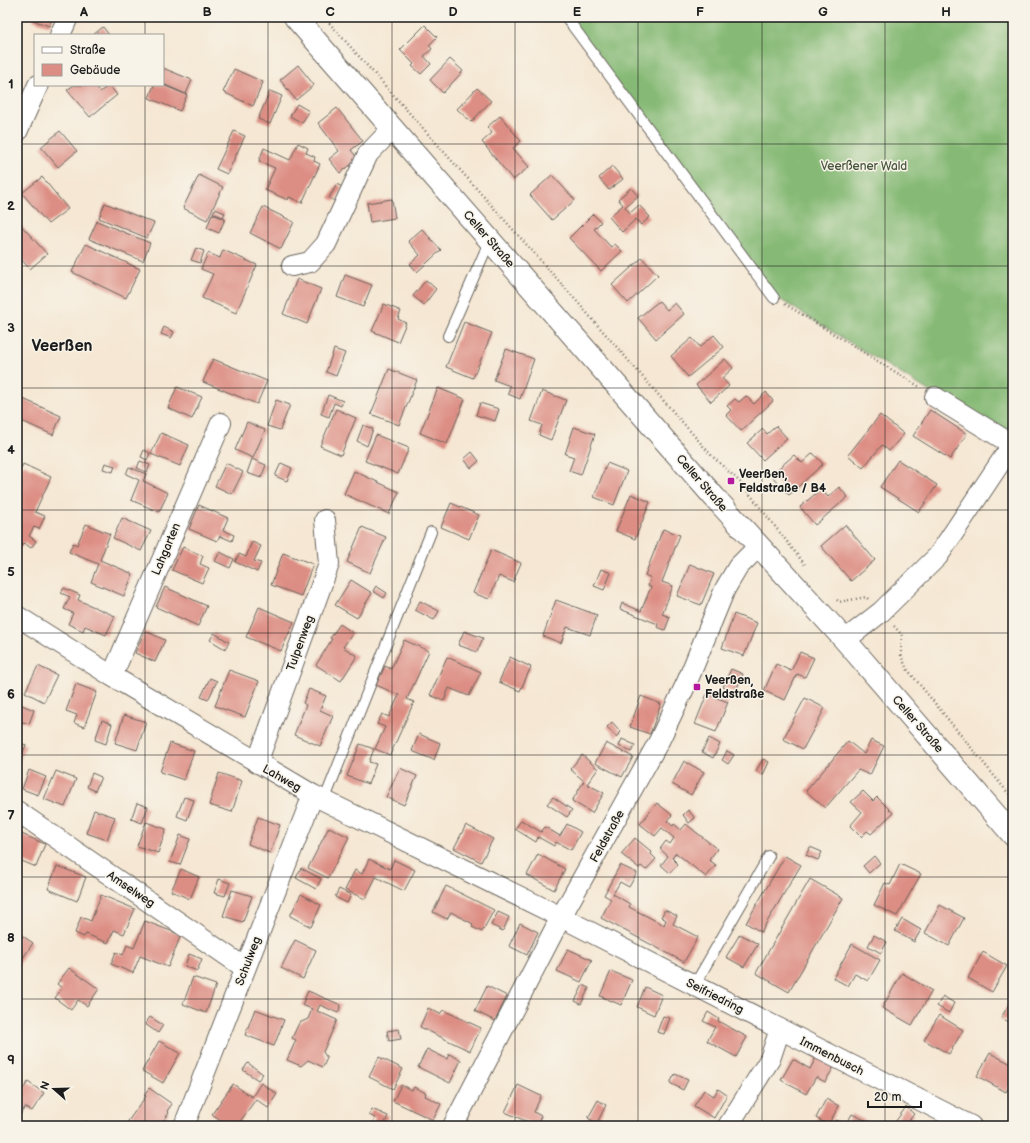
<svg xmlns="http://www.w3.org/2000/svg" width="1030" height="1143" viewBox="0 0 1030 1143" font-family="'Balsamiq Sans',sans-serif">
<style>
.forest{fill:#85b974;stroke:#506a48}
.building{fill:#dd8e84}
.lines{fill:none;stroke-linecap:round;stroke-linejoin:round}
.service-casing{stroke:#68635c;stroke-width:12}
.minor-casing{stroke:#68635c;stroke-width:22}
.tertiary-casing{stroke:#68635c;stroke-width:24}
.path{stroke:#68635c;stroke-width:2.5;stroke-dasharray:1 3;stroke-linecap:butt}
.service{stroke:#fff;stroke-width:10}
.minor{stroke:#fff;stroke-width:20}
.tertiary{stroke:#fff;stroke-width:22}
.grid{fill:none;stroke:#1c1c1c;stroke-width:1;stroke-opacity:0.55}
.poi-dot{fill:#b5179e;stroke:#f7f3e8;stroke-width:1.5}
.labels{text-anchor:middle;stroke-width:3;stroke-linejoin:round;paint-order:stroke}
.park-label{font-size:12px;fill:#46553c;stroke:#f7f3e8}
.street-label{font-size:12px;fill:#1c1c1c;stroke:#f7f3e8}
.poi-label{font-size:12px;font-weight:bold;fill:#1c1c1c;stroke:#f7f3e8;text-anchor:start}
.district-label{font-size:16px;font-weight:bold;fill:#1c1c1c;stroke:#f7f3e8}
.neatline{fill:none;stroke:#1c1c1c;stroke-width:1.5}
.grid-label{font-size:13px;text-anchor:middle;font-weight:bold;fill:#1c1c1c}
</style>
<rect width="100%" height="100%" fill="#f7f3e8"/>
<filter id="ink" filterUnits="userSpaceOnUse"><feTurbulence type="fractalNoise" baseFrequency=".025" numOctaves="2"/><feDisplacementMap in="SourceGraphic" scale="8" xChannelSelector="R" yChannelSelector="G"/><feConvolveMatrix kernelMatrix="1 2 1 2 8 2 1 2 1" color-interpolation-filters="sRGB"/></filter>
<filter id="wash" filterUnits="userSpaceOnUse"><feTurbulence type="fractalNoise" baseFrequency=".012" numOctaves="4" result="noise"/><feDisplacementMap in="SourceGraphic" scale="16" xChannelSelector="R" yChannelSelector="G"/><feGaussianBlur stdDeviation="0.9" result="paint"/><feColorMatrix in="noise" values="0 0 0 0 0 0 0 0 0 0 0 0 0 0 0 0 0 1.4 0 .05"/><feComposite in="paint" operator="in"/></filter>
<g filter="url(#wash)">
<rect width="100%" height="100%" fill="#f5e7d3"/>
<polygon class="forest" points="567,17 1013,17 1013,443 776,297"/>
<g id="blocks">
<g class="building">
<polygon points="34,17 53,17 49,26 33,20"/>
<polygon points="425,25 437,37 429,45 432,49 424,56 431,64 421,74 412,66 414,64 400,50"/>
<polygon points="103,27 109,35 93,35"/>
<polygon points="450,59 463,71 443,93 430,80"/>
<polygon points="298,65 314,85 296,100 280,80"/>
<polygon points="163,68 192,80 186,94 163,84"/>
<polygon points="234,69 263,82 253,106 223,92"/>
<polygon points="17,73 22,76 17,85"/>
<polygon points="74,85 94,85 100,92 109,85 117,95 90,117 67,90"/>
<polygon points="154,85 163,85 187,95 180,111 149,98"/>
<polygon points="477,88 491,101 471,122 457,109"/>
<polygon points="270,91 282,96 270,124 258,119"/>
<polygon points="297,104 309,111 302,123 290,116"/>
<polygon points="337,108 363,141 351,150 358,159 340,173 329,159 339,151 318,123"/>
<polygon points="500,116 521,141 513,148 529,167 513,180 482,142 492,133 487,127"/>
<polygon points="60,131 77,151 58,167 41,147"/>
<polygon points="234,131 245,136 227,174 216,169"/>
<polygon points="298,143 308,148 306,153 315,157 314,161 320,164 302,203 289,197 288,200 265,190 275,168 259,161 264,148 290,160"/>
<polygon points="612,166 623,179 609,190 599,178"/>
<polygon points="199,175 223,187 207,220 183,208"/>
<polygon points="552,175 575,200 552,220 530,195"/>
<polygon points="42,177 68,209 48,224 22,193"/>
<polygon points="337,184 342,187 335,201 329,198"/>
<polygon points="631,188 638,196 625,207 630,213 639,205 650,217 641,225 636,219 622,232 609,217 623,205 618,199"/>
<polygon points="392,199 395,218 370,222 367,203"/>
<polygon points="105,203 154,223 147,238 99,218"/>
<polygon points="263,207 294,222 281,249 250,233"/>
<polygon points="215,209 225,213 223,217 213,213"/>
<polygon points="212,214 225,219 219,233 207,228"/>
<polygon points="593,214 601,222 594,229 611,247 615,244 622,251 601,271 569,238"/>
<polygon points="97,221 150,243 143,261 89,239"/>
<polygon points="19,223 47,254 30,269 17,255 17,225"/>
<polygon points="422,229 441,250 417,272 410,264 420,255 408,241"/>
<polygon points="86,244 140,269 126,298 72,272"/>
<polygon points="196,248 204,251 200,263 191,260"/>
<polygon points="223,250 257,265 236,313 202,298 213,274 201,269 208,253 220,258"/>
<polygon points="642,258 658,275 628,303 612,285"/>
<polygon points="345,275 372,285 363,307 337,297"/>
<polygon points="297,279 321,289 307,324 283,314"/>
<polygon points="426,280 436,289 424,305 413,296"/>
<polygon points="659,301 667,310 675,303 684,314 656,339 638,318"/>
<polygon points="384,304 401,311 398,319 406,323 398,342 372,331"/>
<polygon points="464,322 492,333 473,378 446,367"/>
<polygon points="164,327 174,332 171,338 161,334"/>
<polygon points="714,335 724,347 688,377 671,356 692,338 700,347"/>
<polygon points="334,349 345,353 336,376 326,372"/>
<polygon points="506,349 534,359 520,399 508,394 510,386 494,380"/>
<polygon points="213,359 267,381 257,404 203,382"/>
<polygon points="725,359 733,368 722,378 729,386 711,402 696,385"/>
<polygon points="389,369 417,380 399,425 371,414"/>
<polygon points="177,387 202,397 192,419 168,408"/>
<polygon points="438,388 465,399 447,444 420,433"/>
<polygon points="542,391 566,400 551,440 539,435 542,425 531,421"/>
<polygon points="766,392 773,401 741,431 726,415 731,410 727,406 735,399 739,402 746,396 754,404"/>
<polygon points="328,395 343,401 341,406 334,403 329,417 321,414"/>
<polygon points="21,398 61,416 53,435 17,419 17,407"/>
<polygon points="276,400 290,405 280,430 267,426"/>
<polygon points="480,403 499,409 495,421 476,415"/>
<polygon points="336,409 356,418 341,455 320,446"/>
<polygon points="930,410 967,434 950,459 913,436"/>
<polygon points="880,415 904,434 889,451 882,445 863,468 848,455"/>
<polygon points="247,422 265,430 253,458 235,450"/>
<polygon points="363,425 373,429 367,446 357,441"/>
<polygon points="776,426 787,438 763,460 747,443 763,429 767,434"/>
<polygon points="574,427 595,434 581,475 569,471 574,457 565,454"/>
<polygon points="161,433 189,445 180,466 151,454"/>
<polygon points="376,435 409,448 398,474 365,461"/>
<polygon points="144,450 150,453 147,460 141,457"/>
<polygon points="472,452 479,461 471,468 464,459"/>
<polygon points="813,453 823,464 789,495 771,475 794,455 802,463"/>
<polygon points="252,459 266,465 261,478 247,473"/>
<polygon points="898,460 937,485 919,512 880,487"/>
<polygon points="140,461 150,465 147,472 137,468"/>
<polygon points="105,463 115,466 113,472 103,469"/>
<polygon points="226,463 243,472 232,494 215,486"/>
<polygon points="281,463 292,468 287,481 275,476"/>
<polygon points="607,463 627,471 614,505 594,497"/>
<polygon points="23,464 51,477 35,512 45,516 39,529 34,527 29,536 36,541 31,548 24,543 17,552 17,522 19,520 17,518 22,508 17,506 17,477"/>
<polygon points="129,467 146,474 143,481 168,493 159,512 131,500 139,480 126,474"/>
<polygon points="354,471 399,492 389,514 344,494"/>
<polygon points="839,487 848,497 815,525 800,507 821,489 828,497"/>
<polygon points="631,494 650,502 635,539 616,531"/>
<polygon points="451,503 479,515 469,539 441,527"/>
<polygon points="199,505 228,518 223,530 234,535 232,541 220,536 217,541 189,529"/>
<polygon points="122,518 151,531 141,551 113,538"/>
<polygon points="86,524 110,534 100,560 133,574 124,596 91,582 98,564 69,552 73,543 77,545"/>
<polygon points="845,525 875,560 851,581 821,546"/>
<polygon points="362,527 386,537 370,573 347,562"/>
<polygon points="663,529 680,535 662,582 673,586 662,614 670,617 665,630 657,627 658,624 620,609 622,603 641,611 651,587 648,586 651,578 645,575"/>
<polygon points="252,542 261,546 254,561 261,563 257,572 235,562 239,554 246,557"/>
<polygon points="183,547 203,556 200,564 209,568 202,583 172,570"/>
<polygon points="491,550 521,563 513,582 499,576 489,599 473,593"/>
<polygon points="220,552 234,559 230,568 215,561"/>
<polygon points="283,553 313,564 301,596 271,585"/>
<polygon points="690,564 714,574 701,605 677,596"/>
<polygon points="601,569 611,573 604,590 594,586"/>
<polygon points="351,580 372,593 357,618 335,605"/>
<polygon points="376,586 387,593 384,598 373,591"/>
<polygon points="165,587 207,606 198,626 156,607"/>
<polygon points="64,588 80,595 78,600 115,616 106,635 85,626 83,631 68,624 73,613 64,609 70,597 61,593"/>
<polygon points="556,600 597,615 590,635 567,627 561,643 543,636"/>
<polygon points="420,601 439,611 434,620 415,610"/>
<polygon points="259,607 294,622 281,651 246,637"/>
<polygon points="734,614 757,623 744,656 722,648"/>
<polygon points="340,624 353,633 343,647 357,656 341,681 316,665 332,639 330,638"/>
<polygon points="145,631 165,640 155,662 135,653"/>
<polygon points="464,631 483,638 477,652 458,645"/>
<polygon points="214,633 229,642 225,649 210,640"/>
<polygon points="404,640 429,651 407,699 414,702 390,755 375,749 385,727 377,724 382,714 389,717 399,695 376,685 385,666 391,669"/>
<polygon points="800,652 814,658 805,677 797,674 785,700 764,691 776,664 791,671"/>
<polygon points="447,657 481,672 469,696 449,688 444,701 430,695"/>
<polygon points="510,657 531,667 520,691 499,682"/>
<polygon points="38,666 57,675 44,702 25,692"/>
<polygon points="731,669 743,674 735,693 723,687"/>
<polygon points="229,670 259,681 245,717 215,706"/>
<polygon points="210,678 217,681 208,700 201,697"/>
<polygon points="76,684 97,692 84,727 74,723 77,715 66,711"/>
<polygon points="309,689 326,696 320,710 333,716 320,746 294,735 306,705 303,703"/>
<polygon points="707,694 728,702 716,732 695,724"/>
<polygon points="641,696 661,704 650,734 630,727"/>
<polygon points="805,698 825,708 803,749 783,739"/>
<polygon points="17,703 34,710 29,724 17,720"/>
<polygon points="124,715 146,722 137,750 115,743"/>
<polygon points="102,720 112,724 106,744 95,740"/>
<polygon points="612,722 621,732 616,737 607,727"/>
<polygon points="419,734 440,743 434,760 412,751"/>
<polygon points="709,738 720,744 713,758 702,752"/>
<polygon points="622,739 635,745 631,752 619,746"/>
<polygon points="871,740 884,746 870,775 858,770 825,808 806,791 848,741 864,754"/>
<polygon points="17,742 26,745 17,767"/>
<polygon points="170,743 194,751 184,780 160,772"/>
<polygon points="606,743 633,757 622,777 595,763"/>
<polygon points="360,744 374,749 369,762 376,764 368,784 347,776"/>
<polygon points="727,751 734,755 728,764 722,760"/>
<polygon points="582,755 598,769 587,784 604,793 592,813 572,801 584,781 570,769"/>
<polygon points="763,759 769,762 763,775 756,771"/>
<polygon points="684,761 704,772 691,795 672,784"/>
<polygon points="400,768 417,776 404,805 386,797"/>
<polygon points="29,770 46,777 38,795 22,789"/>
<polygon points="56,771 76,779 65,807 44,799"/>
<polygon points="92,773 101,777 95,791 87,787"/>
<polygon points="219,773 242,781 232,812 209,805"/>
<polygon points="863,791 873,801 877,797 893,813 871,834 867,831 861,837 850,826 862,812 851,802"/>
<polygon points="184,797 194,800 187,820 177,816"/>
<polygon points="553,797 572,810 567,817 547,804"/>
<polygon points="137,803 148,807 142,823 131,819"/>
<polygon points="657,803 672,815 667,821 673,826 674,824 681,830 686,824 717,849 709,860 716,865 706,877 676,853 672,858 678,864 670,873 661,865 668,856 660,849 666,841 670,844 674,838 662,828 655,836 640,824"/>
<polygon points="94,810 115,817 107,840 86,833"/>
<polygon points="688,810 695,818 689,823 683,815"/>
<polygon points="258,817 280,825 270,853 248,844"/>
<polygon points="521,820 541,832 545,827 560,836 567,824 581,832 571,850 556,842 554,846 538,837 536,842 515,829"/>
<polygon points="146,822 166,829 158,853 137,846"/>
<polygon points="466,825 493,839 481,862 454,848"/>
<polygon points="329,827 349,837 328,878 308,868"/>
<polygon points="17,832 45,844 36,867 17,859"/>
<polygon points="180,835 190,839 180,865 170,862"/>
<polygon points="635,838 652,852 651,854 656,859 646,870 641,866 639,868 621,854"/>
<polygon points="810,847 822,852 818,860 806,855"/>
<polygon points="538,854 565,869 554,890 527,875"/>
<polygon points="785,856 801,865 761,932 746,923"/>
<polygon points="874,856 880,863 869,873 863,866"/>
<polygon points="369,859 390,869 394,860 415,870 404,891 376,877 365,899 345,890 355,870 362,874"/>
<polygon points="900,864 921,874 897,916 874,905 885,883 890,885"/>
<polygon points="620,865 637,873 629,887 620,882 613,894 630,904 629,907 664,925 666,920 661,917 665,910 677,916 673,924 698,937 684,962 601,918 611,899 604,895"/>
<polygon points="57,866 86,877 77,901 48,889"/>
<polygon points="301,868 321,879 316,889 296,878"/>
<polygon points="181,869 199,877 190,899 171,891"/>
<polygon points="219,879 230,883 225,896 214,893"/>
<polygon points="810,879 843,898 789,992 756,973"/>
<polygon points="446,886 494,910 482,932 472,927 473,924 451,912 447,919 433,912"/>
<polygon points="339,889 351,895 347,903 335,897"/>
<polygon points="232,890 252,896 243,922 223,916"/>
<polygon points="301,894 321,905 311,927 290,916"/>
<polygon points="101,895 135,909 124,934 114,930 108,943 86,934 84,937 75,933 81,917 91,921"/>
<polygon points="940,905 964,918 949,946 925,933"/>
<polygon points="498,912 509,917 503,931 491,925"/>
<polygon points="902,919 921,930 914,942 895,931"/>
<polygon points="145,921 181,935 168,967 140,956 133,973 111,964 116,952 123,955 127,945 134,948"/>
<polygon points="520,923 538,932 527,955 509,946"/>
<polygon points="17,932 33,943 17,967"/>
<polygon points="740,934 758,944 744,967 726,957"/>
<polygon points="874,935 887,942 881,953 868,946"/>
<polygon points="295,940 316,950 303,979 281,968"/>
<polygon points="852,944 880,960 868,981 855,974 848,986 833,978"/>
<polygon points="568,949 592,960 581,982 557,971"/>
<polygon points="983,952 1007,966 992,992 968,978"/>
<polygon points="189,954 202,959 197,971 185,966"/>
<polygon points="69,968 99,989 87,1006 78,1000 71,1010 55,998 62,988 57,984"/>
<polygon points="611,971 632,980 621,1005 600,996"/>
<polygon points="902,973 932,991 912,1025 882,1008"/>
<polygon points="193,977 216,985 206,1013 183,1004"/>
<polygon points="583,985 589,988 581,1004 575,1001"/>
<polygon points="487,986 507,996 495,1021 475,1011"/>
<polygon points="645,987 662,995 654,1015 637,1007"/>
<polygon points="308,991 341,1005 338,1013 320,1005 317,1011 337,1020 323,1052 327,1058 323,1067 308,1060 301,1066 287,1060 296,1040 292,1038 299,1023 308,1019 312,1009 302,1005"/>
<polygon points="943,996 954,1003 949,1013 937,1006"/>
<polygon points="1013,997 1013,1024 1001,1018"/>
<polygon points="428,1008 440,1014 443,1010 481,1028 470,1051 420,1027"/>
<polygon points="255,1009 284,1020 274,1046 245,1035"/>
<polygon points="708,1012 719,1019 718,1021 747,1037 736,1057 707,1041 715,1027 703,1021"/>
<polygon points="939,1015 963,1030 949,1054 924,1040"/>
<polygon points="663,1016 670,1018 664,1034 657,1032"/>
<polygon points="150,1017 163,1025 158,1033 145,1024"/>
<polygon points="399,1029 401,1039 389,1041 387,1031"/>
<polygon points="159,1041 180,1053 163,1083 142,1071"/>
<polygon points="427,1049 447,1059 449,1054 461,1060 450,1083 418,1067"/>
<polygon points="819,1052 837,1062 825,1082 816,1077 806,1094 781,1080 793,1059 810,1069"/>
<polygon points="990,1053 1013,1065 1013,1080 1006,1092 977,1076"/>
<polygon points="379,1057 403,1069 393,1089 369,1077"/>
<polygon points="248,1063 263,1074 258,1080 243,1070"/>
<polygon points="675,1074 688,1080 683,1090 670,1083"/>
<polygon points="28,1082 44,1093 32,1111 25,1107 17,1120 17,1085 23,1089"/>
<polygon points="261,1083 277,1094 268,1108 256,1099 237,1126 229,1126 212,1114 233,1084 252,1097"/>
<polygon points="401,1085 412,1090 414,1087 426,1093 425,1096 441,1104 433,1120 393,1101"/>
<polygon points="518,1085 541,1096 534,1112 541,1116 537,1126 505,1112"/>
<polygon points="149,1088 172,1104 167,1111 169,1113 160,1126 129,1126 126,1124 146,1096 144,1095"/>
<polygon points="718,1089 727,1095 714,1118 694,1106 704,1090 714,1096"/>
<polygon points="826,1099 839,1106 828,1125 816,1118"/>
<polygon points="598,1100 606,1105 597,1123 588,1118"/>
<polygon points="906,1107 914,1114 905,1126 884,1126 887,1121 893,1125"/>
<polygon points="372,1109 388,1116 385,1123 392,1126 372,1126 375,1118 369,1115"/>
<polygon points="852,1114 871,1123 869,1126 833,1126 836,1120 846,1125"/>
<polygon points="85,1121 92,1126 81,1126"/>
</g>
</g>
</g>
<g filter="url(#ink)">
<use href="#blocks" fill-opacity="0" stroke="#68635c" stroke-width="1"/>
<g class="lines">
<defs>
<g id="service">
<polyline points="566,17 774,298"/>
<polyline points="448,336 490,240"/>
<polyline points="324,801 431,532"/>
<polyline points="694,986 769,856"/>
</g>
<g id="minor">
<polyline points="60,35 68,17"/>
<polyline points="17,132 38,85"/>
<polyline points="292,266 310,262 326,244 368,154 393,128"/>
<polyline points="935,397 1013,445"/>
<polyline points="17,616 112,676 313,795 561,917 780,1029 770,1059 728,1126"/>
<polyline points="845,640 881,612 938,556 1012,445"/>
<polyline points="112,676 221,423"/>
<polyline points="257,763 329,564 325,520"/>
<polyline points="17,811 245,968"/>
<polyline points="780,1029 971,1126"/>
<polyline points="184,1126 313,795"/>
<polyline points="453,1126 561,917 659,741 687,682 725,589 738,567 759,546"/>
</g>
<polyline id="tertiary" points="295,17 715,498 845,640 1013,835"/>
</defs>
<use href="#service" class="service-casing"/>
<use href="#minor" class="minor-casing"/>
<use href="#tertiary" class="tertiary-casing"/>
<g class="path">
<polyline points="324,17 573,297 711,455 741,483 806,566"/>
<polyline points="785,304 920,387"/>
<polyline points="837,600 839,602 866,597 868,599"/>
<polyline points="894,626 902,635 901,656 907,669 1013,799"/>
<polyline points="17,652 22,641"/>
</g>
<use href="#service" class="service"/>
<use href="#minor" class="minor"/>
<use href="#tertiary" class="tertiary"/>
</g>
</g>
<path class="grid" d="M 145,17 L 145,35M 268,17 L 268,1126M 392,17 L 392,1126M 515,17 L 515,1126M 638,17 L 638,1126M 762,17 L 762,1126M 885,17 L 885,1126M 145,85 L 145,1126M 17,144 L 1013,144M 17,266 L 1013,266M 17,388 L 1013,388M 17,510 L 1013,510M 17,633 L 1013,633M 17,755 L 1013,755M 17,877 L 1013,877M 17,999 L 1013,999"/>
<g class="poi-dot">
<rect x="727" y="477" width="8" height="8" rx="2"/>
<rect x="693" y="683" width="8" height="8" rx="2"/>
</g>
<g class="labels">
<g class="park-label">
<text x="864" y="170">Veerßener Wald</text>
</g>
<g class="street-label">
<text transform="translate(489 239) rotate(49)" y="4">Celler Straße</text>
<text transform="translate(702 483) rotate(49)" y="4">Celler Straße</text>
<text transform="translate(166 549) rotate(-67)" y="4">Lahgarten</text>
<text transform="translate(300 643) rotate(-70)" y="4">Tulpenweg</text>
<text transform="translate(918 724) rotate(49)" y="4">Celler Straße</text>
<text transform="translate(282 778) rotate(30)" y="4">Lahweg</text>
<text transform="translate(607 836) rotate(-61)" y="4">Feldstraße</text>
<text transform="translate(131 889) rotate(34)" y="4">Amselweg</text>
<text transform="translate(248 961) rotate(-69)" y="4">Schulweg</text>
<text transform="translate(715 996) rotate(27)" y="4">Seifriedring</text>
<text transform="translate(832 1056) rotate(27)" y="4">Immenbusch</text>
</g>
<g class="poi-label">
<text x="739" y="478">Veerßen,<tspan x="739" dy="14">Feldstraße / B4</tspan></text>
<text x="705" y="684">Veerßen,<tspan x="705" dy="14">Feldstraße</tspan></text>
</g>
<g class="district-label">
<text x="62" y="351">Veerßen</text>
</g>
</g>
<rect width="1030" height="1143" fill="none" stroke="#f7f3e8" stroke-width="44"/>
<rect x="34" y="34" width="130" height="52" fill="#f7f3e8" stroke="#9f9d96"/>
<rect x="42" y="47" width="20" height="6" fill="#ffffff" stroke="#9f9d96"/>
<text x="70" y="54" font-size="12" fill="#1c1c1c">Straße</text>
<rect x="42" y="64" width="20" height="12" fill="#dd8e84" stroke="#9f9d96"/>
<text x="70" y="74" font-size="12" fill="#1c1c1c">Gebäude</text>
<g transform="translate(54 1089) rotate(290)" stroke="#f7f3e8" stroke-width="3" paint-order="stroke">
<path d="M0-3L7 15L0 10L-7 15Z" fill="#1c1c1c"/>
<text y="-6" font-size="11" font-weight="bold" text-anchor="middle" fill="#1c1c1c">N</text>
</g>
<path d="M868 1101v6h53v-6" fill="none" stroke="#1c1c1c" stroke-width="2"/>
<text x="874" y="1101" font-size="12" fill="#1c1c1c" stroke="#f7f3e8" stroke-width="3" paint-order="stroke">20 m</text>
<rect x="22" y="22" width="986" height="1099" class="neatline"/>
<g class="grid-label">
<text x="84" y="16">A</text>
<text x="207" y="16">B</text>
<text x="330" y="16">C</text>
<text x="453" y="16">D</text>
<text x="577" y="16">E</text>
<text x="700" y="16">F</text>
<text x="823" y="16">G</text>
<text x="946" y="16">H</text>
<text x="11" y="88">1</text>
<text x="11" y="210">2</text>
<text x="11" y="332">3</text>
<text x="11" y="454">4</text>
<text x="11" y="576">5</text>
<text x="11" y="698">6</text>
<text x="11" y="820">7</text>
<text x="11" y="942">8</text>
<text x="11" y="1064">9</text>
</g>
</svg>
